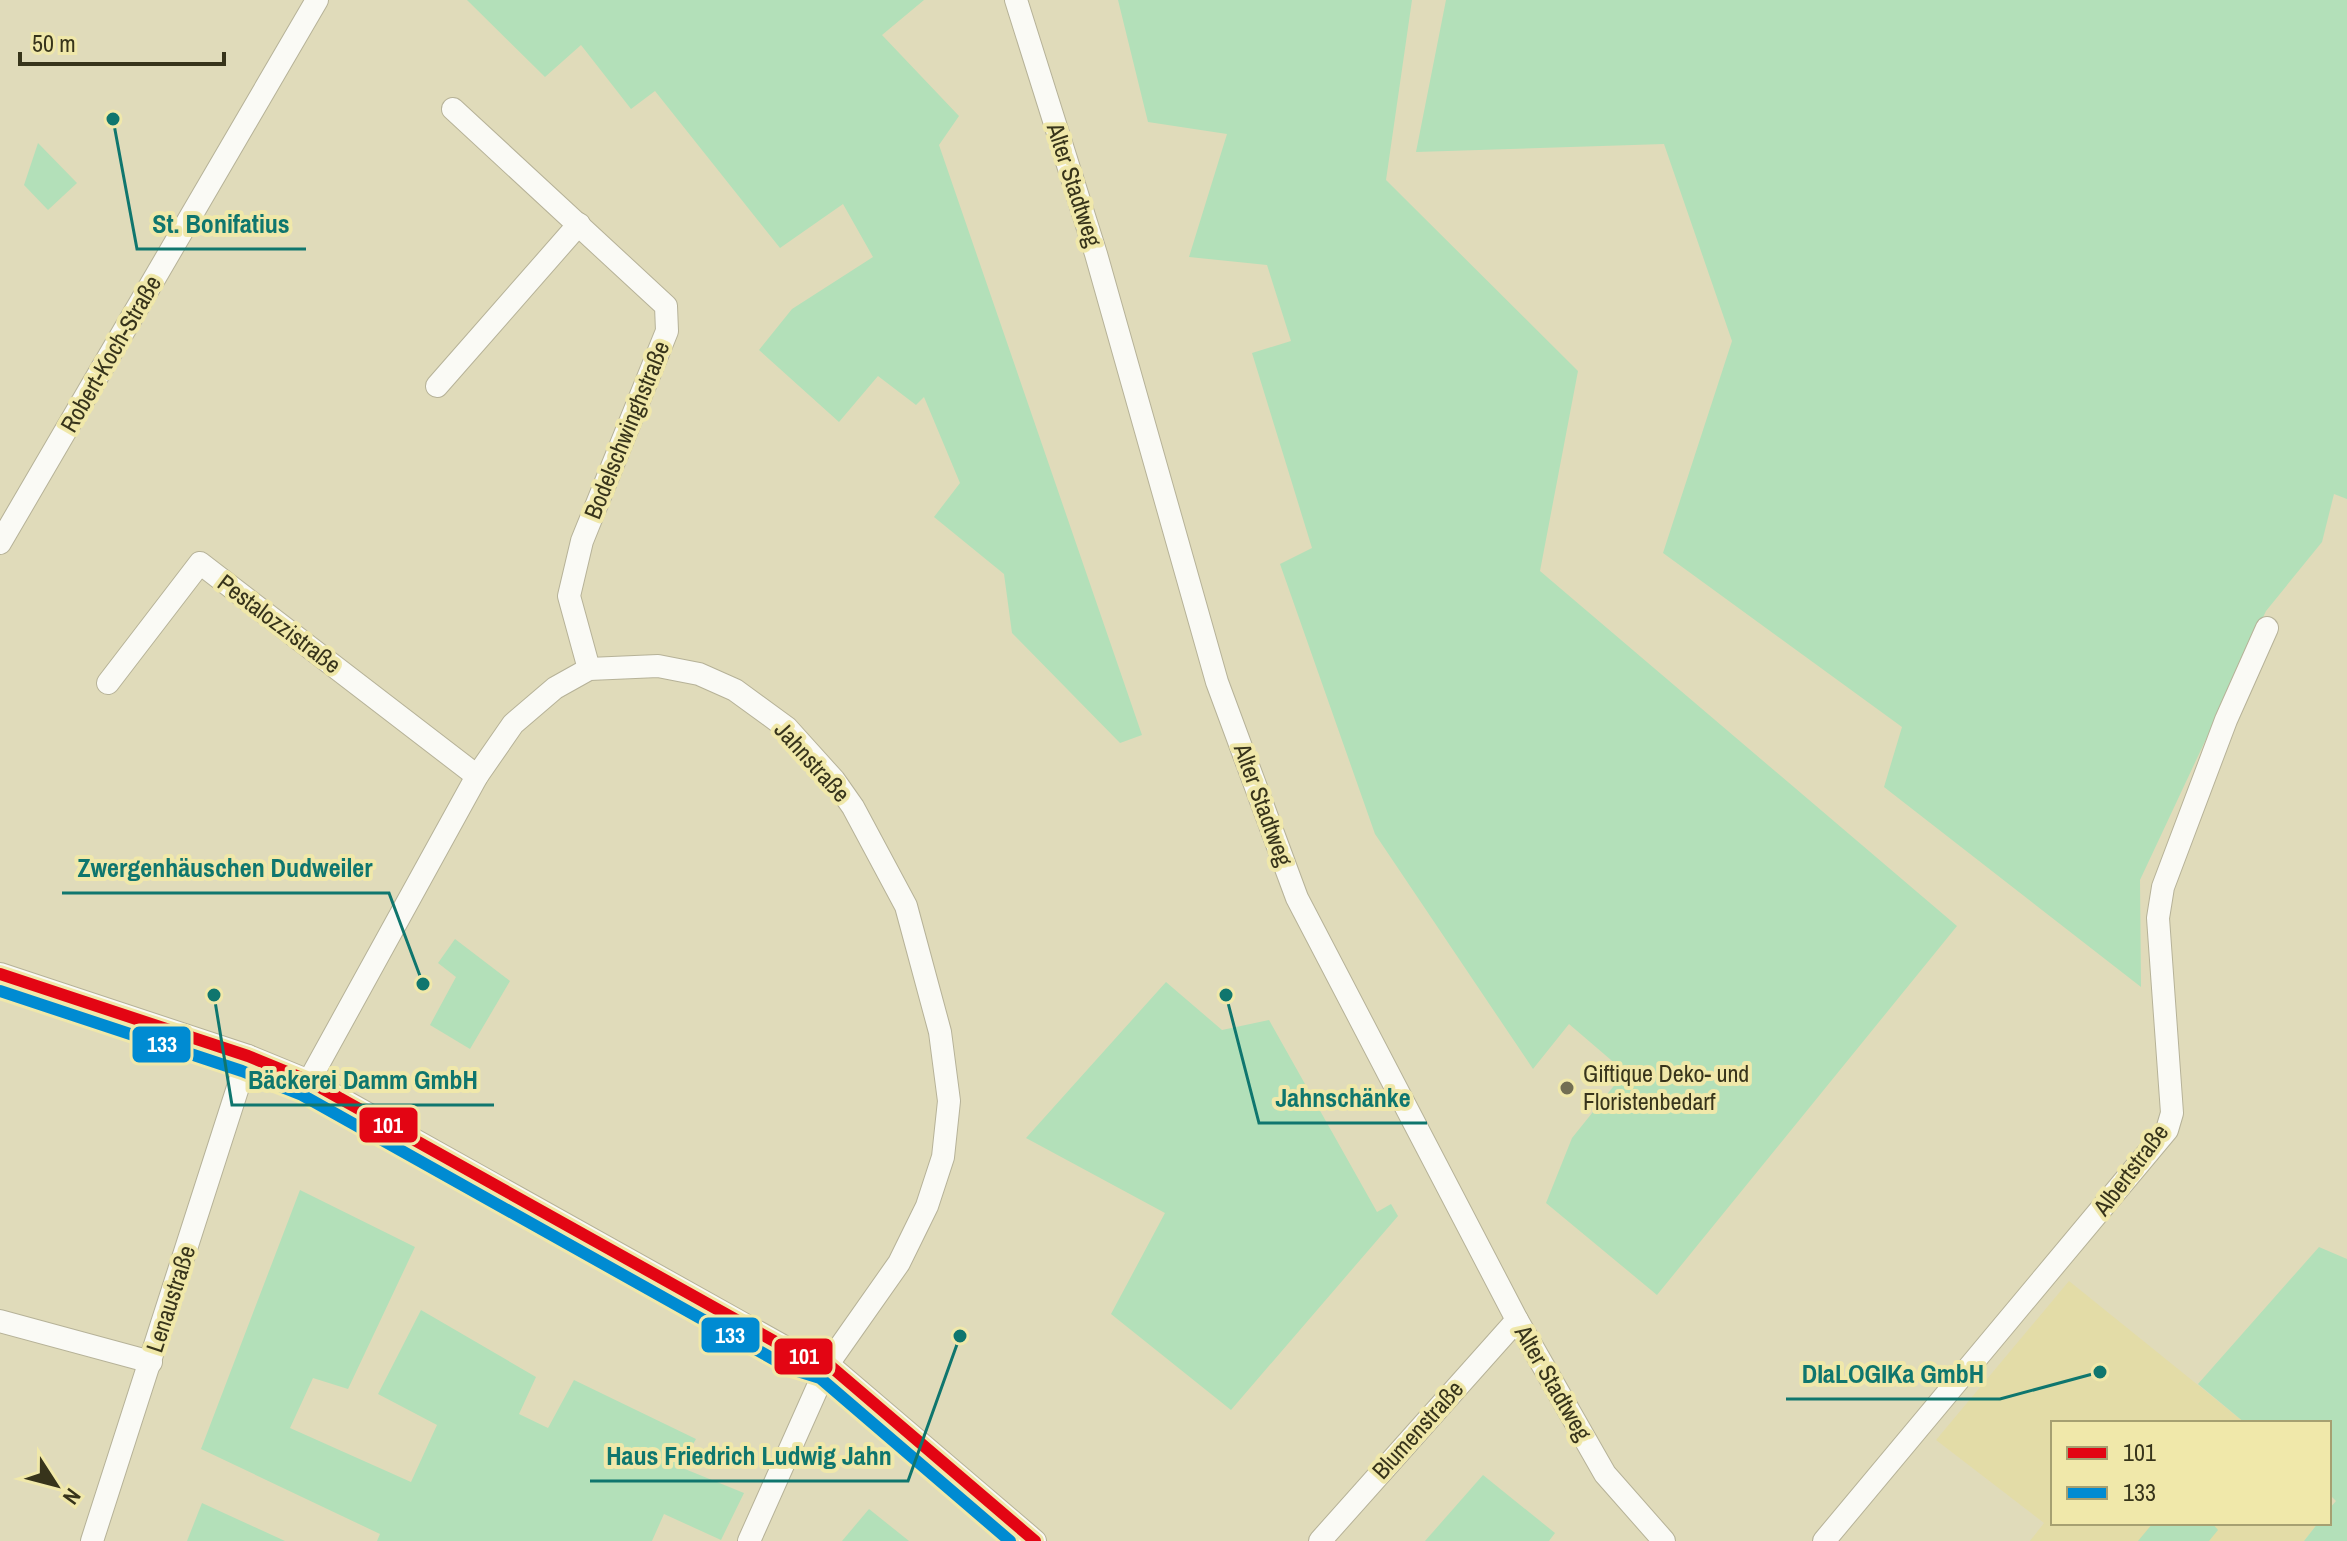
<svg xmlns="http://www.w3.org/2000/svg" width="2347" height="1541" viewBox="0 0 2347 1541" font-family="'Archivo Narrow',sans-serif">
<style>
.built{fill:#e3dca7}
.green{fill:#b3e0b9}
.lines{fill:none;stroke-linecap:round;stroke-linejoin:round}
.minor-casing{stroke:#b6b298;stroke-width:24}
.minor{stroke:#fafaf5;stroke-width:22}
.bus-1-casing{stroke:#f0e8aa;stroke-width:18}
.bus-2-casing{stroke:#f0e8aa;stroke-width:18}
.bus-1{stroke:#e30513;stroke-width:12}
.bus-2{stroke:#008bd2;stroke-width:12}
.poi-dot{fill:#726e53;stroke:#f0e8aa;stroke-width:3}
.labels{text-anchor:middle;stroke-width:8;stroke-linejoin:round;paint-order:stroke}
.street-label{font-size:24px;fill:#37341b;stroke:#f0e8aa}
.poi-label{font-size:24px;fill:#37341b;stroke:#f0e8aa;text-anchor:start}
.leader{fill:none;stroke:#0f766e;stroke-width:3}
.callout-dot{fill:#0f766e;stroke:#f0e8aa;stroke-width:3}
.callout-label{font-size:26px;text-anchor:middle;font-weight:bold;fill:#0f766e;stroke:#f0e8aa;stroke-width:8;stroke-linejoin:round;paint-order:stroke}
.line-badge{stroke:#f0e8aa;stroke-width:3}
.badge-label{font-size:22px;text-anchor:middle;font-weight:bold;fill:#fff}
</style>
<rect width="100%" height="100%" fill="#e0dbba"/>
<polygon class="built" points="2069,1281 2245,1423 2053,1423 2053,1523 2318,1523 2304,1541 2030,1541 2044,1523 1936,1440"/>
<g class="green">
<polygon points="467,0 924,0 882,35 959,116 939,145 1142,735 1120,743 1012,633 1004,574 934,517 960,483 924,397 916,405 878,376 839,422 759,350 792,309 873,257 843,204 780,248 655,91 631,109 581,45 545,77"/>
<polygon points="1118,0 1412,0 1386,180 1578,371 1540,571 1957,926 1657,1295 1546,1203 1572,1138 1625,1072 1569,1024 1533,1069 1375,834 1280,564 1312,548 1252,353 1291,341 1267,265 1189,257 1227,134 1148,122"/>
<polygon points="1446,0 2347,0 2347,499 2334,494 2322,542 2266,611 2140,880 2141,987 1884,787 1902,727 1663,553 1732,341 1664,144 1416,152"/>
<polygon points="38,143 77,183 48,210 24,185"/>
<polygon points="455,939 510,981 470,1049 430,1025 456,977 438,963"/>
<polygon points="1166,982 1222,1030 1269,1020 1377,1212 1391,1204 1398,1216 1231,1410 1111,1314 1165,1213 1026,1138"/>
<polygon points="300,1190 415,1247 348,1389 313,1378 290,1428 411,1482 437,1425 378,1394 421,1310 536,1377 519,1414 548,1428 574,1380 696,1439 680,1467 744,1493 721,1540 664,1514 652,1541 377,1541 380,1534 201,1449"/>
<polygon points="2319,1247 2347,1259 2347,1541 2304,1541 2318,1523 2329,1523 2329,1509 2336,1501 2329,1494 2329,1423 2245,1423 2198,1384"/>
<polygon points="1483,1475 1555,1533 1549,1541 1425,1541"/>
<polygon points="202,1503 285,1541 187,1541"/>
<polygon points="869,1509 909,1541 842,1541"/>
<polygon points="2153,1523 2212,1523 2218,1530 2209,1541 2138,1541"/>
</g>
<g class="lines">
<defs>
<g id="minor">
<polyline points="1016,0 1096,254 1217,682 1297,898 1517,1320 1605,1474 1664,1541"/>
<polyline points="453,109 666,306 667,331 582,541 569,596 589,669"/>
<polyline points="437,386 579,224"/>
<polyline points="0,543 317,0"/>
<polyline points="108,683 200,563 477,776"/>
<polyline points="0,974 248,1056 309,1081 799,1355 828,1364 1035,1541"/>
<polyline points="309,1081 477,776 513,724 555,688 589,669 658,666 699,674 735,690 787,728 834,780 853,807 906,906 940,1032 949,1101 943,1157 927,1206 899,1263 828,1364 749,1541"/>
<polyline points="0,1321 151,1362"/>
<polyline points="92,1541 248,1056"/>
<polyline points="1320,1541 1517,1320"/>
<polyline points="1824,1541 2167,1130 2172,1113 2158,918 2163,887 2226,720 2267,628"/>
</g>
</defs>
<use href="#minor" class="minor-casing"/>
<use href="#minor" class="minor"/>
<defs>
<polyline id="bus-1" points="0,974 248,1056 309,1081 799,1355 828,1364 1035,1541"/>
<polyline id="bus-2" points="0,991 242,1071 302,1095 791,1369 820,1378 1010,1541"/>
</defs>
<use href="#bus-1" class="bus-1-casing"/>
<use href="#bus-2" class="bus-2-casing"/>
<use href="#bus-1" class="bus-1"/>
<use href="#bus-2" class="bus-2"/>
</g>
<circle class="poi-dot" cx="1567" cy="1088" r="8"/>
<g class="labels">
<g class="street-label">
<text transform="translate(1074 185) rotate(72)" y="8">Alter Stadtweg</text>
<text transform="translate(111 354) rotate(-60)" y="8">Robert-Koch-Straße</text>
<text transform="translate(627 430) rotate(-68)" y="8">Bodelschwinghstraße</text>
<text transform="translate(279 624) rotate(37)" y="8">Pestalozzistraße</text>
<text transform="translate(812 762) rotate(48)" y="8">Jahnstraße</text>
<text transform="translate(1263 805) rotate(70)" y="8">Alter Stadtweg</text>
<text transform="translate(2131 1170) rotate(-53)" y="8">Albertstraße</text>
<text transform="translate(171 1299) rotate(-72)" y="8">Lenaustraße</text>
<text transform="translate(1553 1383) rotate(60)" y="8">Alter Stadtweg</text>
<text transform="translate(1418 1430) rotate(-48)" y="8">Blumenstraße</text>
</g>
<g class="poi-label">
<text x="1583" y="1082">Giftique Deko- und<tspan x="1583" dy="28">Floristenbedarf</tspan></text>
</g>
</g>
<path class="leader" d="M113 119L137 249H306M423 984L389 893H62M214 995L232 1105H494M1226 995L1259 1123H1427M2100 1372L2000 1399H1786M960 1336L908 1481H590"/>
<g class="callout-dot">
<circle cx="113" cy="119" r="8"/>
<circle cx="423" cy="984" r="8"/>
<circle cx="214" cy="995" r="8"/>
<circle cx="1226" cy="995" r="8"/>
<circle cx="2100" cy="1372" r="8"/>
<circle cx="960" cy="1336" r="8"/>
</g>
<g class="callout-label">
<text x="221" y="233">St. Bonifatius</text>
<text x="225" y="877">Zwergenhäuschen Dudweiler</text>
<text x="363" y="1089">Bäckerei Damm GmbH</text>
<text x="1343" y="1107">Jahnschänke</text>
<text x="1893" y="1383">DIaLOGIKa GmbH</text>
<text x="749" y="1465">Haus Friedrich Ludwig Jahn</text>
</g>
<g class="line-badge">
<rect x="131" y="1025" width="61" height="39" rx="8" fill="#008bd2"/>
<rect x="358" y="1106" width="61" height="38" rx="8" fill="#e30513"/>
<rect x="700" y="1316" width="61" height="38" rx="8" fill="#008bd2"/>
<rect x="773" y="1337" width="61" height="39" rx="8" fill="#e30513"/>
</g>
<g class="badge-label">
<text x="162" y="1052">133</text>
<text x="388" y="1133">101</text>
<text x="730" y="1343">133</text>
<text x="804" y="1364">101</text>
</g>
<rect x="2051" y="1421" width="280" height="104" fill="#f0e8aa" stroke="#a6a071" stroke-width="2"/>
<rect x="2067" y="1447" width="40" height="12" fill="#e30513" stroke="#a6a071" stroke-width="2"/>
<text x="2123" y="1461" font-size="24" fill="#37341b">101</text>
<rect x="2067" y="1487" width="40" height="12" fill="#008bd2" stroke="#a6a071" stroke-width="2"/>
<text x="2123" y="1501" font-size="24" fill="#37341b">133</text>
<g transform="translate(56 1485) rotate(126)" stroke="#f0e8aa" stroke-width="6" paint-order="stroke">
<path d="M0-6L14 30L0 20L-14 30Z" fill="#37341b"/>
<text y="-12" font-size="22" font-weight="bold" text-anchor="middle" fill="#37341b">N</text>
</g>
<path d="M20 52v12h204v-12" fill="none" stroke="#37341b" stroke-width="4"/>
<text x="32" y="52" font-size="24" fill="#37341b" stroke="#f0e8aa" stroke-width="6" paint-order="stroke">50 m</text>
</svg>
